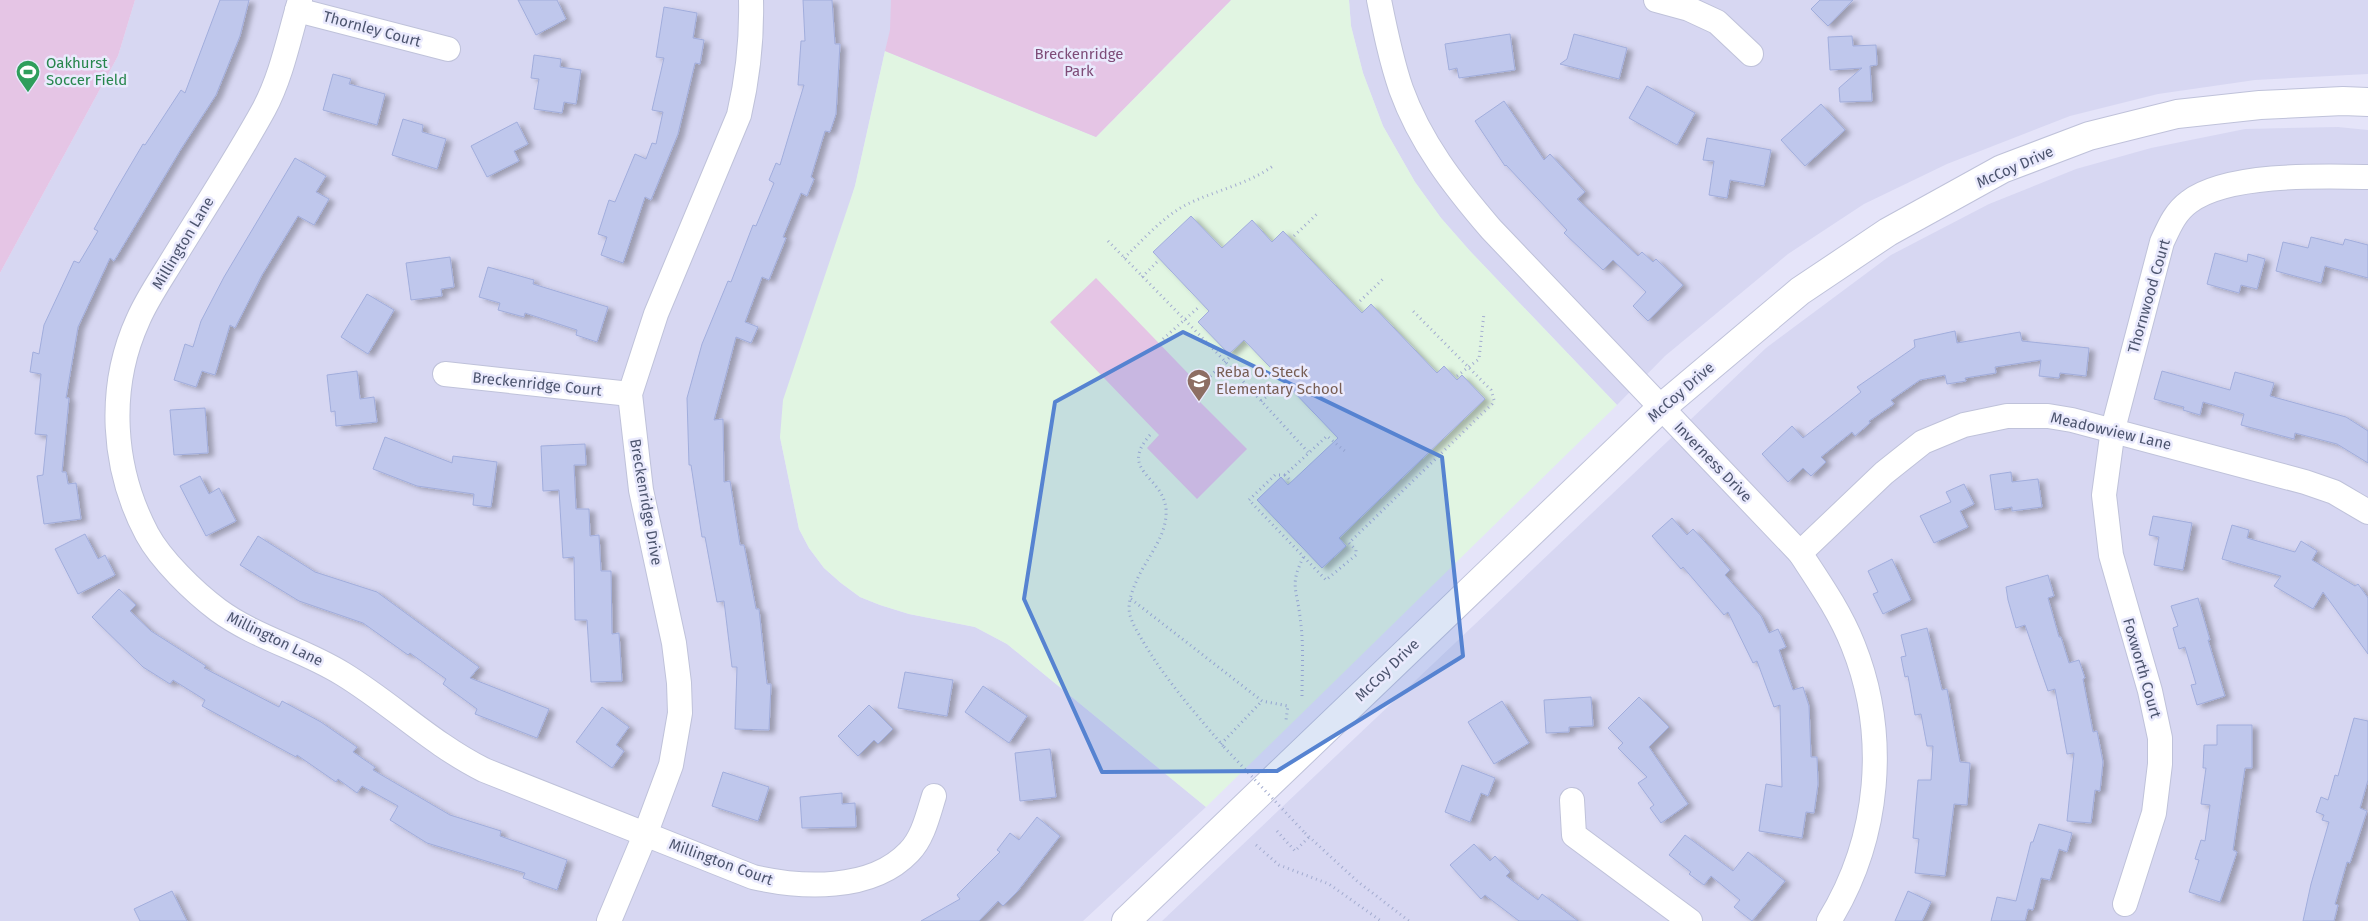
<svg xmlns="http://www.w3.org/2000/svg" width="2368" height="921" viewBox="0 0 2368 921" font-family="'Fira Sans',sans-serif">
<style>
.residential{fill:#d7d7f2}
.education{fill:#e1f5e2}
.green{fill:#e5c5e5}
.building{fill:#bfc7ec;stroke:#a1addc;filter:url(#shadow)}
.lines{fill:none;stroke-linecap:round;stroke-linejoin:round}
.minor-casing{stroke:#bfc2da;stroke-width:26}
.tertiary-casing{stroke:#bfc2da;stroke-width:30}
.path{stroke:#a3acd0;stroke-width:3;stroke-dasharray:1 4;stroke-linecap:butt}
.minor{stroke:#fff;stroke-width:24}
.tertiary{stroke:#fff;stroke-width:28}
.path-bridge{stroke:#a3acd0;stroke-width:3;stroke-dasharray:1 4;stroke-linecap:butt}
.marked{fill:#5683d1;fill-opacity:0.2;stroke:#5683d1;stroke-width:4;stroke-linejoin:round}
.labels{text-anchor:middle;stroke-width:5;stroke-linejoin:round;paint-order:stroke}
.street-label{font-size:15px;fill:#4d556f;stroke:#eaeafd}
.park-label{font-size:15px;fill:#7e4c78;stroke:#eaeafd}
.leisure-label{font-size:15px;fill:#27864d;stroke:#eaeafd;text-anchor:start}
.education-label{font-size:15px;fill:#785e54;stroke:#eaeafd;text-anchor:start}
</style>
<defs>
<filter id="shadow"><feDropShadow dx="5.5" dy="3" stdDeviation="2.5" flood-color="#0004"/></filter>
</defs>
<rect width="100%" height="100%" fill="#e5e4f9"/>
<g class="residential">
<polygon points="135,0 1231,0 1096,137 885,51 855,186 780,437 799,529 809,548 824,568 841,583 860,597 880,605 909,614 975,627 1007,644 1206,807 1083,921 0,921 0,273 118,56"/>
<polygon points="1349,0 2368,0 2368,74 2255,80 2158,94 2070,116 1947,164 1864,204 1788,254 1665,356 1617,405 1470,251 1441,218 1415,182 1383,126 1363,73 1351,26"/>
<polygon points="2338,127 2368,130 2368,921 1162,921 1766,348 1891,255 1989,204 2076,169 2151,148 2245,129"/>
</g>
<polygon class="education" points="1231,0 1349,0 1351,26 1363,73 1383,126 1415,182 1441,218 1470,251 1617,405 1206,807 1007,644 975,627 909,614 880,605 860,597 841,583 824,568 809,548 799,529 780,437 783,400 855,186 885,51 1096,137"/>
<g class="green">
<polygon points="0,0 135,0 118,56 0,273"/>
<polygon points="891,0 1231,0 1096,137 885,51 890,30"/>
<polygon points="1096,278 1205,391 1197,399 1247,449 1197,499 1147,448 1159,435 1050,322"/>
</g>
<g class="building">
<polygon points="220,0 249,0 240,36 216,95 181,149 114,261 110,258 78,327 66,398 69,398 62,472 66,472 68,484 76,483 81,519 44,524 37,476 43,475 47,435 35,434 41,374 30,372 33,352 39,354 44,325 74,261 79,263 98,231 94,229 117,188 143,144 145,145 181,90 185,93"/>
<polygon points="518,0 557,0 566,19 536,35"/>
<polygon points="803,0 832,0 835,44 840,44 836,114 830,132 825,131 811,177 814,179 807,196 801,193 783,237 786,238 769,280 762,277 745,322 758,327 751,343 736,337 714,420 723,419 724,482 730,481 740,545 744,545 756,609 759,609 767,684 771,684 769,730 735,729 737,667 732,667 724,601 717,602 705,537 702,537 691,465 689,465 687,398 702,344 728,281 731,282 753,225 756,226 774,183 769,180 776,163 780,165 804,85 798,85 801,41 805,41"/>
<polygon points="1820,0 1853,0 1828,26 1811,9"/>
<polygon points="664,7 697,13 693,38 704,40 700,64 695,63 678,134 651,200 645,197 623,263 601,255 607,237 598,234 609,200 615,202 635,154 646,159 652,143 656,144 663,112 652,110 664,58 656,57"/>
<polygon points="1510,34 1515,70 1459,78 1457,68 1449,70 1445,44"/>
<polygon points="1574,34 1627,48 1619,79 1560,64 1567,59"/>
<polygon points="1852,36 1853,46 1876,45 1877,65 1870,66 1872,101 1840,102 1839,88 1862,68 1830,70 1828,37"/>
<polygon points="534,55 561,59 560,67 581,70 576,104 564,102 562,113 534,109 539,79 531,78"/>
<polygon points="333,74 351,79 349,84 385,94 377,125 323,110"/>
<polygon points="1647,86 1695,113 1677,145 1629,118"/>
<polygon points="1504,101 1544,160 1550,154 1585,192 1577,199 1638,256 1642,252 1653,262 1656,259 1683,285 1648,321 1633,306 1646,292 1613,260 1603,270 1564,233 1567,230 1506,165 1505,166 1475,121"/>
<polygon points="1821,104 1845,130 1805,166 1781,140"/>
<polygon points="403,119 423,125 422,132 446,139 437,169 392,155"/>
<polygon points="517,122 528,144 514,151 519,161 487,177 471,146"/>
<polygon points="1707,138 1771,150 1764,186 1730,180 1727,198 1709,195 1714,161 1703,160"/>
<polygon points="295,158 326,176 316,192 329,199 314,225 298,216 262,275 235,328 230,325 215,375 202,371 196,387 174,380 185,344 193,347 201,321 224,277"/>
<polygon points="1191,216 1222,248 1252,220 1272,242 1283,231 1362,313 1371,304 1437,373 1444,366 1457,380 1462,375 1485,399 1339,538 1346,546 1322,568 1257,500 1281,477 1288,485 1338,438 1244,340 1229,354 1198,322 1209,311 1153,252"/>
<polygon points="2311,237 2343,245 2345,239 2368,245 2368,278 2325,266 2321,283 2276,271 2283,242 2308,248"/>
<polygon points="2215,253 2247,262 2248,254 2265,259 2257,289 2241,285 2239,293 2207,284"/>
<polygon points="450,257 454,287 441,289 442,296 411,300 406,263"/>
<polygon points="488,267 534,280 533,284 608,307 597,342 576,335 577,330 525,313 524,317 498,310 500,303 479,297"/>
<polygon points="367,294 394,310 368,354 341,337"/>
<polygon points="1955,331 1957,343 2020,332 2022,341 2089,348 2086,376 2060,373 2059,378 2039,376 2041,360 1995,367 1996,373 1965,378 1966,381 1947,384 1945,375 1920,380 1891,400 1894,404 1869,421 1870,423 1855,436 1852,432 1821,457 1826,462 1811,476 1803,468 1788,482 1762,454 1792,426 1803,438 1861,392 1857,387 1915,347 1914,340"/>
<polygon points="357,371 360,399 374,397 377,422 336,426 335,411 331,412 327,375"/>
<polygon points="2162,371 2230,390 2235,372 2274,383 2270,396 2346,417 2368,431 2368,463 2337,444 2295,433 2294,439 2241,425 2244,414 2203,402 2200,415 2183,410 2184,407 2154,399"/>
<polygon points="205,408 208,453 174,455 170,410"/>
<polygon points="385,437 452,463 453,456 497,462 491,507 473,505 474,494 417,486 373,469"/>
<polygon points="585,444 586,465 574,465 576,509 589,509 590,536 599,535 601,571 611,571 612,634 619,633 622,681 591,682 587,620 575,620 574,557 563,558 559,490 543,491 541,446"/>
<polygon points="2011,472 2012,482 2038,479 2042,507 2012,511 2012,507 1995,510 1990,475"/>
<polygon points="200,476 209,494 219,488 236,521 206,536 180,486"/>
<polygon points="1964,484 1974,504 1960,511 1968,527 1934,543 1920,516 1951,502 1946,492"/>
<polygon points="2153,516 2192,523 2183,570 2154,565 2159,537 2149,535"/>
<polygon points="1672,518 1687,535 1693,529 1716,554 1730,570 1725,575 1761,616 1769,633 1778,629 1786,647 1779,650 1793,690 1803,687 1809,706 1811,757 1817,757 1818,784 1814,813 1806,812 1802,838 1759,831 1766,784 1782,787 1780,705 1774,707 1757,661 1753,663 1728,612 1724,615 1683,567 1681,569 1652,536"/>
<polygon points="2232,525 2249,530 2247,538 2295,552 2301,541 2317,551 2312,560 2355,586 2358,584 2368,598 2368,654 2323,592 2313,609 2274,586 2281,576 2222,559"/>
<polygon points="85,534 98,559 105,555 115,575 78,594 55,549"/>
<polygon points="258,536 315,572 377,592 479,667 470,678 549,709 537,738 475,714 477,709 443,684 446,679 410,653 408,655 363,623 299,601 240,565"/>
<polygon points="1892,559 1911,600 1883,614 1873,594 1878,592 1868,571"/>
<polygon points="2048,575 2054,596 2048,598 2059,637 2061,637 2069,663 2079,660 2085,678 2083,679 2093,732 2097,731 2103,762 2100,791 2095,790 2091,823 2067,821 2074,753 2067,754 2055,689 2048,691 2025,625 2016,628 2008,600 2006,587"/>
<polygon points="119,589 136,605 130,611 151,631 206,666 204,668 279,707 282,701 321,722 357,747 353,752 375,767 373,770 450,815 501,831 500,836 567,860 557,890 523,878 525,873 427,843 390,820 398,806 362,786 357,793 338,779 336,782 297,755 296,757 202,706 205,700 173,680 170,684 143,667 92,617"/>
<polygon points="2198,598 2210,640 2208,640 2225,696 2197,705 2191,685 2196,684 2185,647 2179,649 2173,628 2178,626 2171,606"/>
<polygon points="1927,628 1942,690 1947,689 1960,762 1970,763 1967,805 1954,804 1945,876 1915,873 1919,839 1913,838 1918,780 1931,780 1933,746 1927,746 1921,714 1915,715 1908,676 1905,677 1901,657 1906,656 1901,635"/>
<polygon points="905,672 953,680 947,716 898,708"/>
<polygon points="983,686 1027,716 1009,743 965,712"/>
<polygon points="1591,697 1593,726 1569,727 1569,732 1546,733 1544,700"/>
<polygon points="1639,697 1669,727 1649,747 1688,804 1661,823 1650,808 1654,805 1638,783 1647,777 1618,748 1623,743 1608,728"/>
<polygon points="1502,701 1529,743 1494,764 1468,722"/>
<polygon points="869,705 893,729 878,744 874,740 858,756 838,736"/>
<polygon points="602,707 629,727 616,745 624,751 612,768 576,742"/>
<polygon points="2354,718 2368,721 2368,780 2360,808 2367,811 2350,863 2347,862 2335,904 2338,905 2334,921 2303,921 2311,884 2329,822 2322,820 2324,815 2316,812 2321,797 2328,800 2335,775 2338,776"/>
<polygon points="2217,725 2252,725 2252,768 2245,768 2233,850 2237,852 2220,902 2189,892 2199,860 2195,859 2201,840 2205,841 2210,805 2201,804 2206,768 2203,768 2204,745 2217,745"/>
<polygon points="1050,749 1056,797 1020,801 1015,753"/>
<polygon points="1462,765 1495,778 1488,796 1481,793 1470,822 1445,812"/>
<polygon points="723,772 769,787 758,821 712,806"/>
<polygon points="842,793 842,804 855,803 856,827 802,828 800,797"/>
<polygon points="1037,817 1060,836 1017,892 1003,906 998,901 979,921 921,921 960,899 957,895 1000,852 997,850 1010,833 1019,840"/>
<polygon points="2039,824 2072,833 2067,852 2059,849 2050,880 2041,878 2033,910 2028,909 2025,921 1991,921 1997,897 2016,901 2031,842 2033,842"/>
<polygon points="1685,835 1733,871 1748,852 1785,881 1752,921 1734,907 1740,900 1711,876 1704,885 1689,874 1691,872 1669,855"/>
<polygon points="1474,844 1490,861 1495,856 1510,872 1506,876 1538,900 1542,894 1578,921 1519,921 1485,895 1481,899 1450,865"/>
<polygon points="172,891 187,921 140,921 134,909"/>
<polygon points="1908,891 1931,902 1922,921 1895,921"/>
</g>
<g class="lines">
<defs>
<g id="minor">
<path d="M 300,0 C 289,37 282,75 264,109 C 236,160 203,210 173,259 C 161,279 147,299 138,320 C 107,388 112,468 147,534 C 161,560 194,592 218,610 C 256,638 303,649 343,674 C 392,704 432,744 484,770 L 753,877 C 801,888 871,892 909,852 C 923,838 928,815 934,796"/>
<path d="M 1379,0 C 1385,30 1391,60 1401,89 C 1420,142 1454,186 1491,229 L 1800,553 C 1819,582 1840,612 1853,645 C 1889,735 1880,838 1829,921"/>
<polyline points="1656,0 1689,9 1717,22 1751,54"/>
<polyline points="297,10 448,49"/>
<polyline points="445,374 630,394"/>
<polyline points="1800,553 1884,473 1923,442 1964,425 2007,416 2048,416 2072,420 2305,482 2334,492 2368,512"/>
<polyline points="1572,800 1574,835 1690,921"/>
<path d="M 2125,904 L 2154,813 L 2160,764 L 2160,738 L 2150,691 L 2111,555 L 2104,495 L 2113,429 L 2162,242 C 2169,227 2175,212 2189,202 C 2227,173 2321,176 2368,177"/>
<path d="M 609,921 L 645,835 L 671,765 L 680,713 L 679,683 L 674,643 L 641,490 L 630,394 L 656,314 L 739,115 C 748,76 752,40 751,0"/>
</g>
<polyline id="tertiary" points="1126,921 1661,408 1800,291 1888,232 2002,169 2089,136 2177,114 2260,105 2343,101 2368,102"/>
</defs>
<use href="#minor" class="minor-casing"/>
<use href="#tertiary" class="tertiary-casing"/>
<g class="path">
<polyline points="1294,236 1318,213"/>
<polyline points="1108,241 1219,355 1308,452"/>
<path d="M 1124,258 C 1142,241 1160,220 1182,207 C 1211,191 1245,186 1273,166"/>
<polyline points="1142,277 1157,262"/>
<polyline points="1360,301 1383,279"/>
<polyline points="1163,339 1200,306"/>
<polyline points="1457,376 1479,359 1484,313"/>
<polyline points="1203,383 1230,357"/>
<polyline points="1261,401 1281,385"/>
<path d="M 1150,435 C 1118,471 1163,476 1166,509 C 1168,536 1146,558 1136,582 C 1132,591 1127,604 1130,615 C 1132,623 1137,631 1141,638 C 1164,678 1195,713 1224,747"/>
<polyline points="1285,475 1275,475 1249,500 1326,580 1356,555 1356,550 1349,543 1492,404 1494,400 1491,390 1412,310"/>
<polyline points="1289,479 1285,475 1327,436 1347,453"/>
<polyline points="1131,599 1262,701 1288,706 1286,720"/>
<path d="M 1302,696 C 1302,670 1304,643 1300,617 C 1297,589 1289,585 1304,556"/>
<polyline points="1221,744 1262,701"/>
<polyline points="1277,831 1295,851 1309,837"/>
<polyline points="1305,833 1357,881 1409,921"/>
<polyline points="1256,845 1279,865 1329,884 1381,921"/>
</g>
<use href="#minor" class="minor"/>
<use href="#tertiary" class="tertiary"/>
<polyline class="path-bridge" points="1224,747 1305,833"/>
</g>
<path class="marked" d="M 1183,332 L 1442,457 L 1463,656 L 1277,771 L 1102,772 L 1024,599 L 1055,402 Z"/>
<defs>
<symbol id="stadium-pin" viewBox="-11 -11 22 30"><path d="M0 17L-7.5 6A9.5 9.5 0 1 1 7.5 6Z" fill="#2e9e5b" stroke="#eaeafd"/><path d="M0-5a6.5 5 0 1 0 0 10a6.5 5 0 1 0 0-10ZM-3.5-1.8h7v3.6h-7Z" fill="#fff"/></symbol>
<symbol id="school-pin" viewBox="-11 -11 22 30"><path d="M0 17L-7.5 6A9.5 9.5 0 1 1 7.5 6Z" fill="#8d6e63" stroke="#eaeafd"/><path d="M0-5L7-2L0 1L-7-2ZM-4 1L0 2.5L4 1V4Q0 6-4 4Z" fill="#fff"/></symbol>
</defs>
<g fill-rule="evenodd">
<use href="#stadium-pin" x="14" y="58" width="28" height="38"/>
<use href="#school-pin" x="1185" y="367" width="28" height="38"/>
</g>
<g class="labels">
<g class="street-label">
<text transform="translate(372 29) rotate(15)" y="5">Thornley Court</text>
<text transform="translate(2015 167) rotate(-24)" y="5">McCoy Drive</text>
<text transform="translate(183 243) rotate(-59)" y="5">Millington Lane</text>
<text transform="translate(2149 296) rotate(-74)" y="5">Thornwood Court</text>
<text transform="translate(537 384) rotate(6)" y="5">Breckenridge Court</text>
<text transform="translate(1681 392) rotate(-41)" y="5">McCoy Drive</text>
<text transform="translate(2111 431) rotate(13)" y="5">Meadowview Lane</text>
<text transform="translate(1713 462) rotate(46)" y="5">Inverness Drive</text>
<text transform="translate(646 502) rotate(80)" y="5">Breckenridge Drive</text>
<text transform="translate(275 639) rotate(26)" y="5">Millington Lane</text>
<text transform="translate(2142 668) rotate(74)" y="5">Foxworth Court</text>
<text transform="translate(1387 670) rotate(-44)" y="5">McCoy Drive</text>
<text transform="translate(721 862) rotate(20)" y="5">Millington Court</text>
</g>
<g class="park-label">
<text x="1079" y="59">Breckenridge<tspan x="1079" dy="17">Park</tspan></text>
</g>
<g class="leisure-label">
<text x="46" y="68">Oakhurst<tspan x="46" dy="17">Soccer Field</tspan></text>
</g>
<g class="education-label">
<text x="1216" y="377">Reba O. Steck<tspan x="1216" dy="17">Elementary School</tspan></text>
</g>
</g>
</svg>
